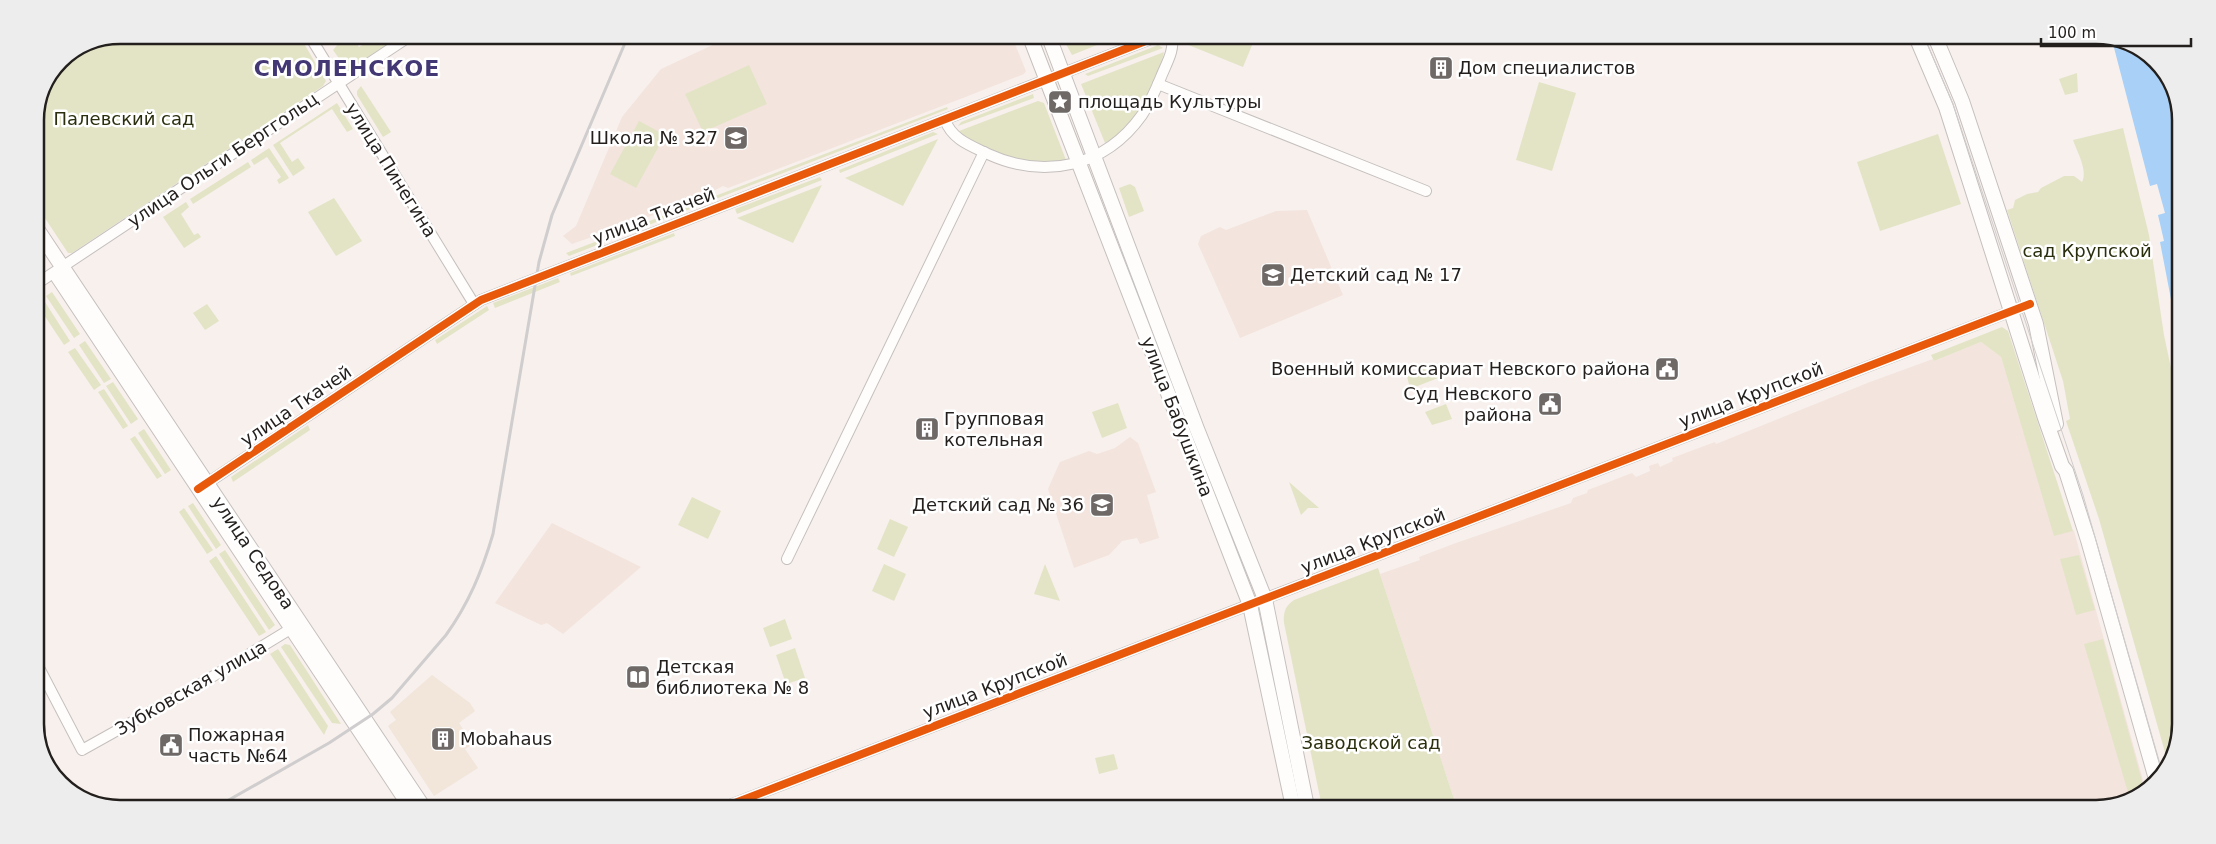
<svg xmlns="http://www.w3.org/2000/svg" width="2216" height="844" viewBox="0 0 2216 844" font-family="'DejaVu Sans',sans-serif">
<style>
.commercial{fill:#f2e6db}
.built{fill:#f3e4dd}
.green{fill:#e3e4c6}
.water{fill:#a9d0f7}
.lines{fill:none;stroke-linecap:round;stroke-linejoin:round}
.street-casing{stroke:#c5c0be;stroke-width:12}
.secondary-casing{stroke:#c5c0be;stroke-width:16}
.street{stroke:#fefdfc;stroke-width:10}
.secondary{stroke:#fefdfc;stroke-width:14}
.tram{stroke:#cfcdcd;stroke-width:1}
.rail{stroke:#cfcdcd;stroke-width:3}
.cycleway-casing{stroke:#fff;stroke-width:11}
.cycleway{stroke:#e8590c;stroke-width:8}
.labels{text-anchor:middle;stroke-width:5;stroke-linejoin:round;paint-order:stroke}
.poi-label{font-size:18px;fill:#231f1d;stroke:#fff;text-anchor:start}
.park-label{font-size:18px;fill:#2b2f0d;stroke:#fff}
.street-label{font-size:18px;fill:#231f1d;stroke:#fff}
.district-label{font-size:22px;font-weight:bold;letter-spacing:1px;fill:#433774;stroke:#fff}
.rim{fill:none;stroke:#231f1d;stroke-width:2.5}
</style>
<rect width="100%" height="100%" fill="#f8f0ed"/>
<polygon class="commercial" points="432,675 470,703 475,711 459,723 473,744 465,749 478,768 434,796 388,726 396,720 390,712"/>
<g class="built">
<polygon points="732,36 1012,37 1026,71 1024,74 968,96 728,188 723,186 715,190 710,195 572,244 563,236 576,226 622,117 661,69"/>
<polygon points="1307,210 1343,295 1240,338 1198,244 1201,236 1220,227 1226,230 1276,211"/>
<polygon points="1981,342 2001,357 2047,510 2074,531 2146,791 2144,795 2097,809 1457,808 1380,574 1420,560 1419,557 1456,543 1571,503 1573,498 1587,493 1588,490 1632,473 1636,477 1650,471 1649,466 1658,463 1660,467 1673,461 1672,458 1715,442 1716,444 1870,382 1933,359 1934,361"/>
<polygon points="1130,437 1138,443 1156,492 1147,495 1159,538 1140,544 1137,538 1122,541 1109,555 1074,568 1048,489 1060,462 1089,451 1097,454 1115,448"/>
<polygon points="552,523 641,567 563,634 547,623 541,625 495,603"/>
</g>
<g class="green">
<polygon points="119,35 299,35 326,81 323,86 72,253 68,253 35,203 35,114 60,60 87,41"/>
<polygon points="345,36 351,36 359,47 377,36 402,36 348,71 333,50"/>
<polygon points="1062,37 1117,37 1072,55"/>
<polygon points="1202,37 1255,38 1243,67 1186,44"/>
<polygon points="1158,45 1163,48 1088,76 1085,74"/>
<path d="M 1164,52 C 1159,79 1133,134 1105,143 L 1081,84 Z"/>
<polygon points="749,65 767,104 703,132 685,94"/>
<polygon points="2077,73 2078,92 2065,95 2059,79"/>
<polygon points="1539,82 1576,93 1552,171 1516,160"/>
<polygon points="361,86 391,132 383,137 357,95 357,91"/>
<polygon points="1033,94 1034,98 958,126 961,122"/>
<path d="M 1038,101 L 1044,103 L 1066,160 C 1025,167 998,153 962,136 L 959,131 Z"/>
<polygon points="337,103 353,129 347,132 332,109 280,143 292,162 298,158 305,168 293,176 273,145"/>
<polygon points="947,107 948,109 569,256 566,253"/>
<polygon points="639,121 665,135 636,188 610,174"/>
<path d="M 2123,128 L 2149,235 L 2164,335 L 2179,406 L 2176,752 L 2168,763 L 2099,519 L 2066,421 L 2070,419 L 2063,381 L 2007,210 L 2013,208 L 2015,200 L 2027,194 L 2038,192 L 2041,188 L 2064,176 L 2074,176 L 2082,182 C 2088,170 2077,152 2073,140 Z"/>
<polygon points="933,132 938,134 840,173 839,170"/>
<polygon points="1938,134 1961,204 1880,231 1857,162"/>
<polygon points="938,139 903,206 845,178"/>
<polygon points="269,148 289,178 279,184 277,180 281,177 267,157 254,165 251,160"/>
<polygon points="248,162 251,167 193,204 190,199"/>
<polygon points="820,177 822,180 737,214 735,209"/>
<polygon points="1130,184 1135,187 1144,211 1129,217 1119,188"/>
<polygon points="822,185 793,243 737,218"/>
<polygon points="334,198 362,241 336,256 308,212"/>
<polygon points="186,202 189,207 181,214 194,235 198,233 201,237 184,248 163,217"/>
<polygon points="674,233 675,236 571,276 570,273"/>
<polygon points="558,278 560,282 495,308 493,303"/>
<polygon points="52,292 80,334 74,338 46,296"/>
<polygon points="43,299 70,341 64,345 38,306 38,303"/>
<polygon points="207,304 219,321 205,330 193,313"/>
<polygon points="487,306 489,310 437,344 435,340"/>
<polygon points="2002,327 2008,331 2073,531 2054,536 2001,357 1981,342 1934,361 1931,355"/>
<polygon points="85,341 111,379 104,383 79,345"/>
<polygon points="75,348 101,385 94,390 68,352"/>
<polygon points="1433,364 1438,378 1410,389 1407,376"/>
<polygon points="113,382 138,419 131,424 106,386"/>
<polygon points="104,389 128,426 123,429 98,392"/>
<polygon points="1118,403 1127,428 1102,438 1092,412"/>
<polygon points="1446,404 1452,419 1432,425 1425,412"/>
<polygon points="308,425 310,430 233,482 231,477"/>
<polygon points="144,429 171,470 165,474 138,433"/>
<polygon points="135,436 162,476 157,479 130,439"/>
<polygon points="1289,482 1319,508 1308,508 1301,515"/>
<polygon points="692,497 721,511 708,539 678,525"/>
<polygon points="193,503 221,545 216,549 188,506"/>
<polygon points="184,508 213,550 207,554 179,512"/>
<polygon points="890,519 908,527 894,557 877,549"/>
<polygon points="225,550 275,625 269,630 219,554"/>
<polygon points="2079,555 2095,610 2076,615 2060,559"/>
<polygon points="216,556 266,632 259,636 209,561"/>
<polygon points="884,564 906,574 894,601 872,591"/>
<polygon points="1045,564 1060,601 1034,594"/>
<path d="M 1378,568 L 1457,808 L 1322,807 L 1284,623 C 1283,613 1285,606 1294,600 Z"/>
<polygon points="785,619 792,639 770,647 763,628"/>
<polygon points="2103,639 2145,792 2130,799 2084,644"/>
<polygon points="285,644 290,645 341,724 332,723 281,647"/>
<polygon points="795,648 805,678 786,684 776,655"/>
<polygon points="278,649 328,726 324,735 270,654"/>
<polygon points="1114,754 1118,769 1099,774 1095,758"/>
</g>
<polygon class="water" points="2104,40 2124,40 2163,68 2181,114 2179,341 2160,242 2164,241 2158,215 2165,213 2157,184 2150,186 2112,40 2105,42"/>
<g class="lines">
<defs>
<g id="street">
<polyline points="309,35 474,304"/>
<polyline points="1158,84 1426,191"/>
<path d="M 945,120 C 952,139 969,145 988,154 C 1045,180 1105,167 1142,115 C 1150,103 1156,89 1161,77 C 1165,66 1176,49 1171,37"/>
<polyline points="35,285 410,36"/>
<polyline points="203,486 481,300 1156,37"/>
<polyline points="787,559 984,152"/>
<polyline points="35,660 82,750 202,683 297,625"/>
<polyline points="727,806 2030,304"/>
</g>
<g id="secondary">
<polyline points="1030,37 1250,605 1293,807"/>
<polyline points="1049,37 1197,429 1265,599 1307,807"/>
<polyline points="1917,39 1946,107 2045,418 2062,466 2066,471 2088,540 2156,779"/>
<polyline points="1936,39 1962,101 2036,324 2056,424"/>
<polyline points="35,226 422,805"/>
<polyline points="58,277 409,805"/>
</g>
</defs>
<use href="#street" class="street-casing"/>
<use href="#secondary" class="secondary-casing"/>
<use href="#street" class="street"/>
<use href="#secondary" class="secondary"/>
<polyline class="tram" points="1925,39 1953,104 2083,495 2162,771"/>
<path class="rail" d="M 220,805 L 329,743 L 373,714 L 392,698 L 446,635 C 469,603 482,571 493,534 L 539,262 L 552,215 L 628,36"/>
<defs>
<g id="cycleway">
<polyline points="198,489 481,300 1156,37"/>
<polyline points="727,806 2030,304"/>
</g>
</defs>
<use href="#cycleway" class="cycleway-casing"/>
<use href="#cycleway" class="cycleway"/>
</g>
<defs>
<symbol id="building-square" viewBox="-11 -11 22 22"><rect x="-9" y="-9" width="18" height="18" rx="4" fill="#6e6866" stroke="#fff"/><path d="M-4-6H4V6H1V3H-1V6H-4ZM-2.5-4.3h1.7v1.8h-1.7ZM.8-4.3h1.7v1.8H.8ZM-2.5-1h1.7V.8h-1.7ZM.8-1h1.7V.8H.8Z" fill="#fff"/></symbol>
<symbol id="sight-square" viewBox="-11 -11 22 22"><rect x="-9" y="-9" width="18" height="18" rx="4" fill="#6e6866" stroke="#fff"/><path d="M0-6L1.8-2.2L6-1.7L2.9 1.2L3.7 5.4L0 3.3L-3.7 5.4L-2.9 1.2L-6-1.7L-1.8-2.2Z" fill="#fff"/></symbol>
<symbol id="school-square" viewBox="-11 -11 22 22"><rect x="-9" y="-9" width="18" height="18" rx="4" fill="#6e6866" stroke="#fff"/><path d="M0-5L7-2L0 1L-7-2ZM-4 1L0 2.5L4 1V4Q0 6-4 4Z" fill="#fff"/></symbol>
<symbol id="civic-square" viewBox="-11 -11 22 22"><rect x="-9" y="-9" width="18" height="18" rx="4" fill="#6e6866" stroke="#fff"/><path d="M-.6-6.5H3V-4.5H.6V-3L4-1V1h2V6H-6V1h2V-1L-.6-3ZM-1.2 2.5V6h2.4V2.5Z" fill="#fff"/></symbol>
<symbol id="library-square" viewBox="-11 -11 22 22"><rect x="-9" y="-9" width="18" height="18" rx="4" fill="#6e6866" stroke="#fff"/><path d="M-6-4Q-3-5.5-.7-3.5V5Q-3 3-6 4ZM6-4Q3-5.5 .7-3.5V5Q3 3 6 4Z" fill="#fff"/></symbol>
</defs>
<g fill-rule="evenodd">
<use href="#building-square" x="1427" y="54" width="28" height="28"/>
<use href="#sight-square" x="1046" y="88" width="28" height="28"/>
<use href="#school-square" x="722" y="124" width="28" height="28"/>
<use href="#school-square" x="1259" y="261" width="28" height="28"/>
<use href="#civic-square" x="1653" y="355" width="28" height="28"/>
<use href="#civic-square" x="1536" y="390" width="28" height="28"/>
<use href="#building-square" x="913" y="415" width="28" height="28"/>
<use href="#school-square" x="1088" y="491" width="28" height="28"/>
<use href="#library-square" x="624" y="663" width="28" height="28"/>
<use href="#building-square" x="429" y="725" width="28" height="28"/>
<use href="#civic-square" x="157" y="731" width="28" height="28"/>
</g>
<g class="labels">
<g class="poi-label">
<text x="1458" y="74">Дом специалистов</text>
<text x="1078" y="108">площадь Культуры</text>
<text x="718" y="144" text-anchor="end">Школа № 327</text>
<text x="1290" y="281">Детский сад № 17</text>
<text x="1650" y="375" text-anchor="end">Военный комиссариат Невского района</text>
<text x="1532" y="400" text-anchor="end">Суд Невского<tspan x="1532" dy="21">района</tspan></text>
<text x="944" y="425">Групповая<tspan x="944" dy="21">котельная</tspan></text>
<text x="1084" y="511" text-anchor="end">Детский сад № 36</text>
<text x="656" y="673">Детская<tspan x="656" dy="21">библиотека № 8</tspan></text>
<text x="188" y="741">Пожарная<tspan x="188" dy="21">часть №64</tspan></text>
<text x="460" y="745">Mobahaus</text>
</g>
<g class="park-label">
<text x="124" y="125">Палевский сад</text>
<text x="2087" y="257">сад Крупской</text>
<text x="1371" y="749">Заводской сад</text>
</g>
<g class="street-label">
<text transform="translate(223 160) rotate(-34)" y="6">улица Ольги Берггольц</text>
<text transform="translate(391 170) rotate(58)" y="6">улица Пинегина</text>
<text transform="translate(654 216) rotate(-21)" y="6">улица Ткачей</text>
<text transform="translate(1751 395) rotate(-21)" y="6">улица Крупской</text>
<text transform="translate(296 406) rotate(-34)" y="6">улица Ткачей</text>
<text transform="translate(1177 417) rotate(69)" y="6">улица Бабушкина</text>
<text transform="translate(1373 541) rotate(-21)" y="6">улица Крупской</text>
<text transform="translate(253 553) rotate(56)" y="6">улица Седова</text>
<text transform="translate(995 686) rotate(-21)" y="6">улица Крупской</text>
<text transform="translate(191 688) rotate(-30)" y="6">Зубковская улица</text>
</g>
<g class="district-label">
<text x="347" y="76">СМОЛЕНСКОЕ</text>
</g>
</g>
<path d="M0 0H2216V844H0ZM120 44H2096A76 76 0 0 1 2172 120V724A76 76 0 0 1 2096 800H120A76 76 0 0 1 44 724V120A76 76 0 0 1 120 44Z" fill="#ededed" fill-rule="evenodd"/>
<path class="rim" d="M120 44H2096A76 76 0 0 1 2172 120V724A76 76 0 0 1 2096 800H120A76 76 0 0 1 44 724V120A76 76 0 0 1 120 44Z"/>
<path d="M2041 38v8h150v-8" fill="none" stroke="#231f1d" stroke-width="2.5"/>
<text x="2048" y="38" font-size="15" fill="#231f1d" stroke="#ffffff" stroke-width="4" paint-order="stroke">100 m</text>
</svg>
